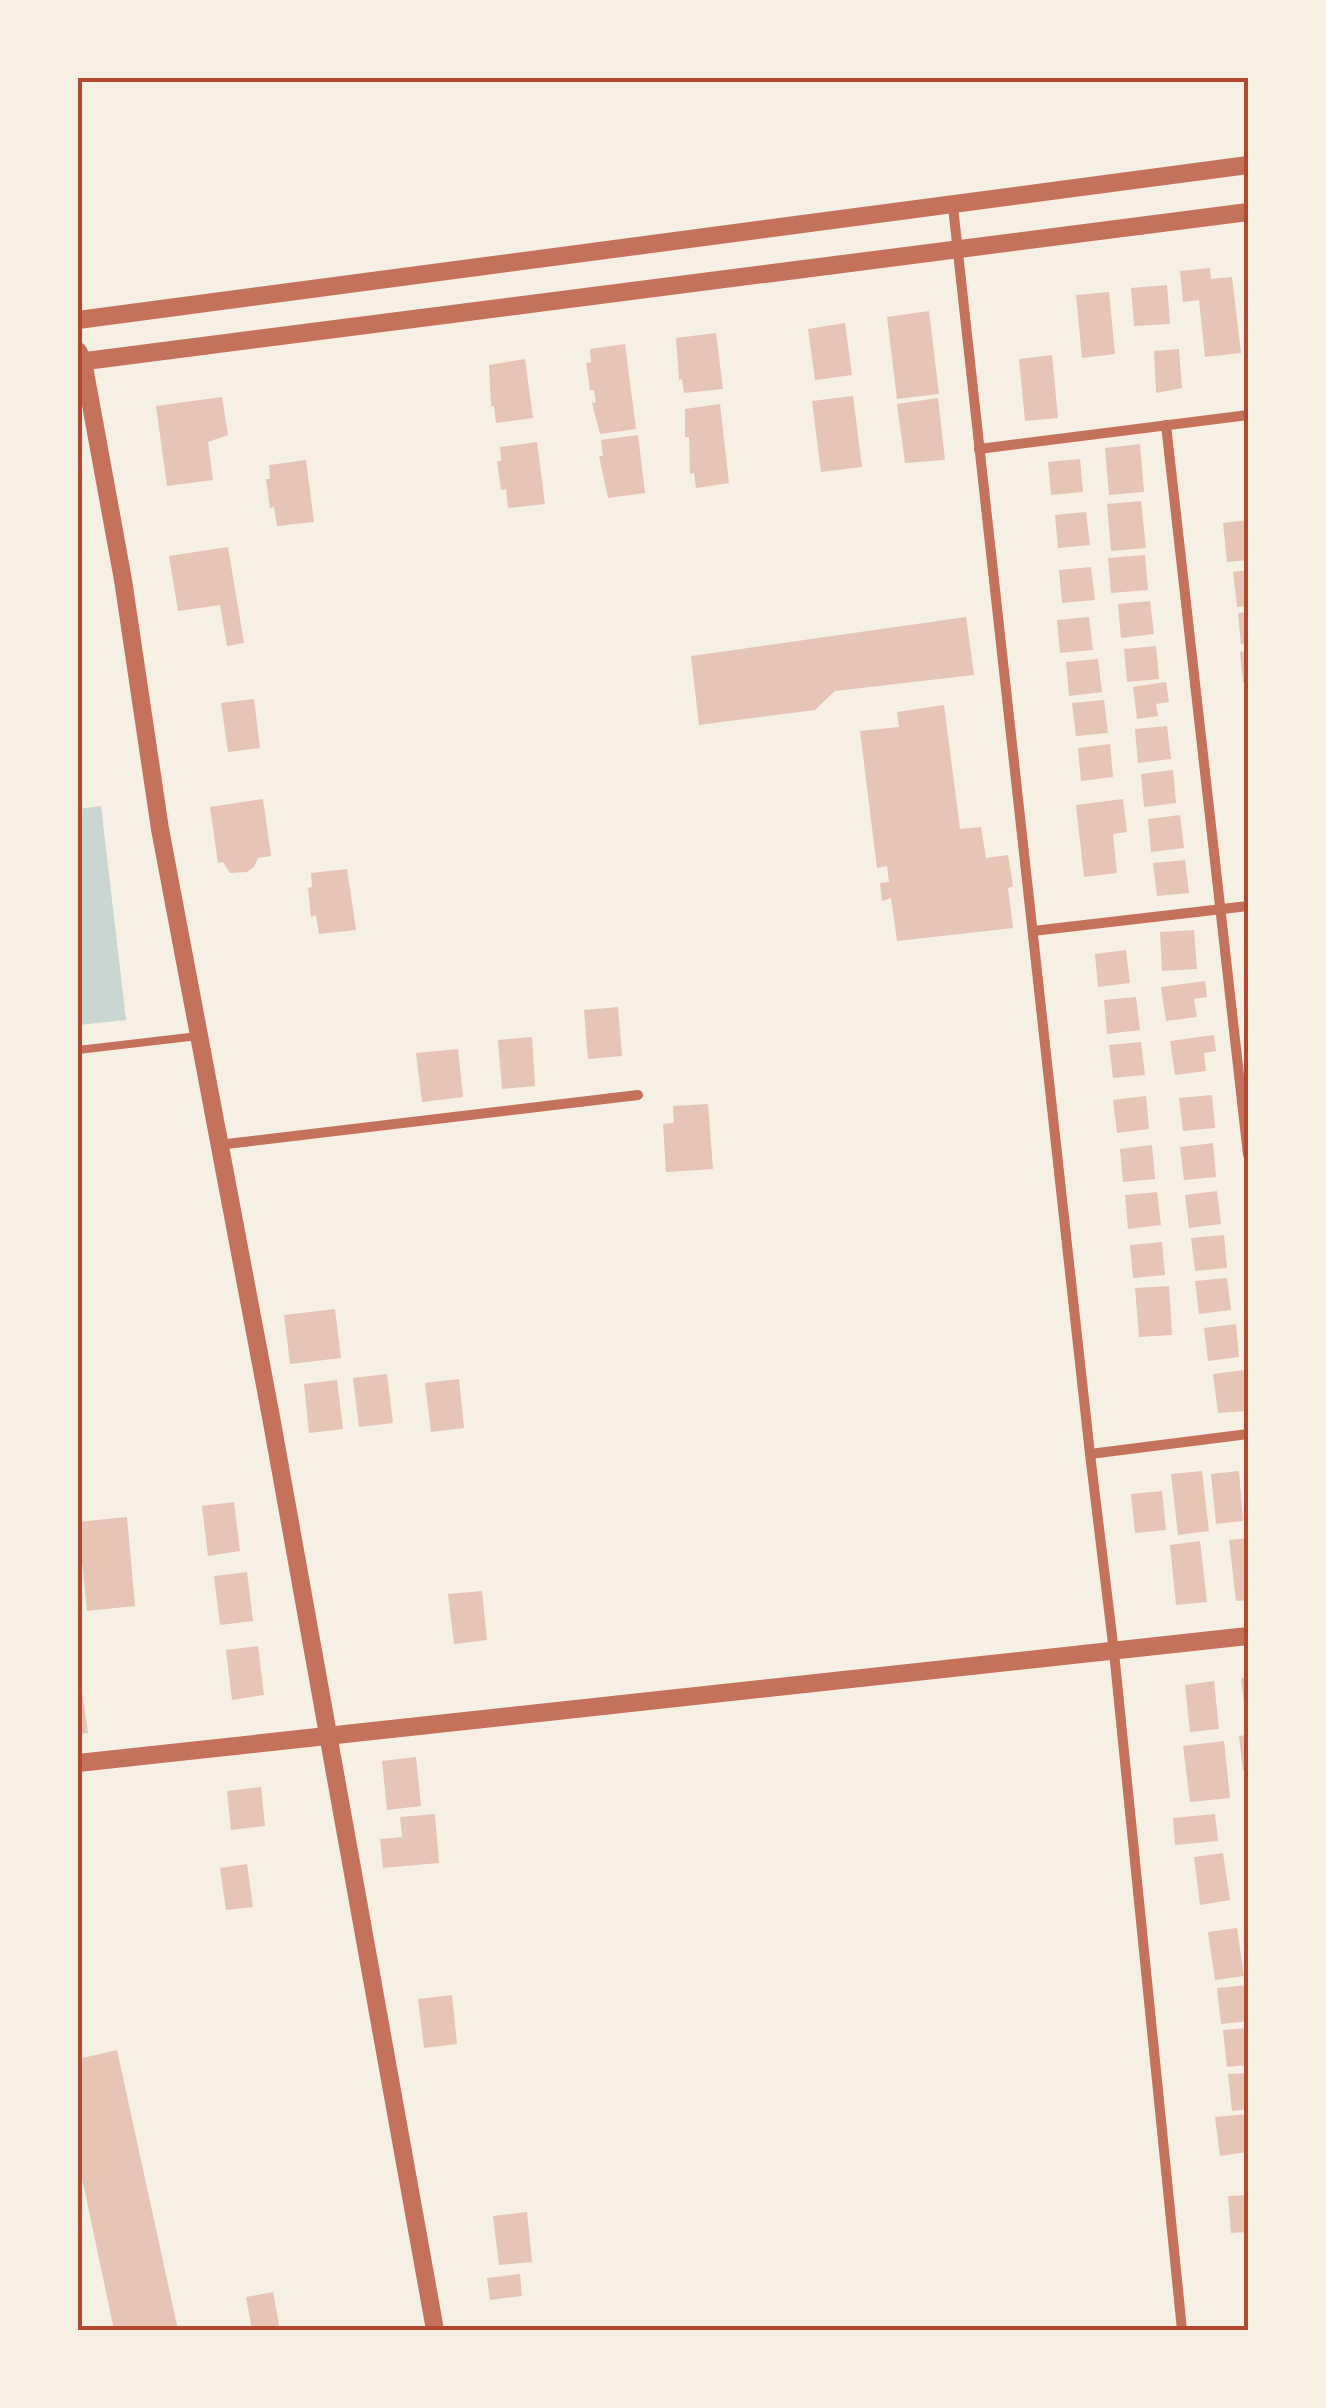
<svg xmlns="http://www.w3.org/2000/svg" width="1326" height="2408" viewBox="0 0 1326 2408" font-family="Lato,sans-serif">
<style>
.water{fill:#c9d6d2}
.building{fill:#e6c5b7}
.lines{fill:none;stroke-linecap:round;stroke-linejoin:round}
.service{stroke:#c5725c;stroke-width:8}
.minor{stroke:#c5725c;stroke-width:10}
.tertiary{stroke:#c5725c;stroke-width:18}
.neatline{fill:none;stroke:#b5482f;stroke-width:4}
</style>
<rect width="100%" height="100%" fill="#f6efe4"/>
<polygon class="water" points="101,806 126,1020 78,1025 78,809"/>
<g class="building">
<polygon points="1210,268 1211,279 1232,277 1241,353 1205,357 1199,300 1183,302 1180,271"/>
<polygon points="1167,285 1170,324 1134,326 1131,288"/>
<polygon points="1109,292 1115,354 1082,358 1076,295"/>
<polygon points="929,311 939,394 897,399 887,317"/>
<polygon points="845,323 852,375 815,380 808,329"/>
<polygon points="716,333 723,389 684,393 682,379 679,380 676,338"/>
<polygon points="625,344 636,429 600,434 592,403 596,402 594,390 590,390 586,363 591,362 590,349"/>
<polygon points="1179,349 1182,388 1156,393 1154,351"/>
<polygon points="1052,355 1058,418 1025,421 1019,359"/>
<polygon points="525,359 533,418 496,423 494,406 491,406 489,365"/>
<polygon points="853,396 862,467 821,472 812,401"/>
<polygon points="222,397 228,435 208,442 213,480 167,486 156,406"/>
<polygon points="938,398 945,460 905,463 897,404"/>
<polygon points="720,404 729,483 696,488 694,473 690,474 689,437 685,437 685,409"/>
<polygon points="638,435 645,493 608,498 599,456 603,456 601,440"/>
<polygon points="537,442 545,504 508,508 506,489 501,490 497,461 501,461 500,447"/>
<polygon points="1140,444 1144,492 1109,495 1105,448"/>
<polygon points="1080,459 1083,492 1051,495 1048,462"/>
<polygon points="306,460 314,522 277,526 274,507 270,508 266,479 270,479 269,465"/>
<polygon points="1141,501 1146,548 1111,551 1107,504"/>
<polygon points="1086,512 1090,545 1058,548 1055,515"/>
<polygon points="1248,520 1248,560 1227,562 1223,523"/>
<polygon points="228,547 244,643 227,646 220,605 178,611 169,556"/>
<polygon points="1145,555 1148,590 1111,593 1108,558"/>
<polygon points="1091,567 1095,600 1062,603 1059,570"/>
<polygon points="1248,570 1248,606 1237,607 1233,572"/>
<polygon points="1150,601 1154,634 1121,638 1118,604"/>
<polygon points="1248,612 1248,643 1241,644 1238,613"/>
<polygon points="966,617 974,675 835,691 815,710 699,725 691,656"/>
<polygon points="1089,617 1093,650 1060,653 1057,620"/>
<polygon points="1156,646 1159,679 1127,682 1124,649"/>
<polygon points="1248,651 1248,682 1243,683 1240,652"/>
<polygon points="1098,659 1102,692 1069,696 1066,662"/>
<polygon points="1166,682 1169,702 1156,704 1158,716 1137,719 1133,687"/>
<polygon points="254,699 260,748 228,752 221,703"/>
<polygon points="1104,700 1108,733 1076,736 1072,703"/>
<polygon points="944,705 960,829 981,827 986,858 1008,855 1013,886 1008,888 1013,928 897,941 891,898 882,901 880,883 889,882 887,866 877,868 860,731 899,727 897,712"/>
<polygon points="1167,726 1171,759 1138,763 1135,729"/>
<polygon points="1110,744 1113,777 1081,781 1078,748"/>
<polygon points="1173,770 1176,803 1144,807 1141,774"/>
<polygon points="263,799 271,856 258,858 254,867 247,872 230,873 223,862 218,863 210,807"/>
<polygon points="1123,799 1127,832 1113,834 1117,873 1084,877 1076,805"/>
<polygon points="1180,815 1184,848 1151,852 1148,819"/>
<polygon points="1185,860 1189,893 1157,896 1153,863"/>
<polygon points="347,869 356,930 319,934 316,915 311,917 308,888 312,887 311,873"/>
<polygon points="1194,930 1197,969 1162,971 1160,932"/>
<polygon points="1126,950 1130,983 1098,987 1095,954"/>
<polygon points="1205,981 1207,997 1194,999 1197,1017 1166,1021 1161,987"/>
<polygon points="1136,997 1140,1030 1107,1034 1104,1000"/>
<polygon points="618,1007 622,1056 588,1059 584,1010"/>
<polygon points="1214,1035 1216,1051 1204,1053 1206,1071 1175,1075 1170,1041"/>
<polygon points="532,1037 535,1086 502,1089 498,1040"/>
<polygon points="1141,1042 1145,1075 1113,1078 1109,1045"/>
<polygon points="458,1049 463,1097 422,1102 416,1053"/>
<polygon points="1212,1095 1215,1128 1183,1131 1179,1098"/>
<polygon points="1146,1096 1149,1129 1117,1133 1113,1100"/>
<polygon points="708,1104 713,1169 666,1172 663,1124 674,1123 673,1106"/>
<polygon points="1213,1143 1216,1177 1184,1180 1180,1147"/>
<polygon points="1152,1145 1155,1179 1123,1182 1120,1149"/>
<polygon points="1217,1191 1221,1224 1189,1228 1185,1195"/>
<polygon points="1157,1192 1161,1225 1128,1229 1125,1195"/>
<polygon points="1224,1235 1227,1268 1195,1271 1191,1238"/>
<polygon points="1162,1242 1165,1275 1133,1278 1130,1245"/>
<polygon points="1227,1278 1231,1310 1199,1314 1195,1281"/>
<polygon points="1169,1286 1172,1335 1139,1337 1135,1288"/>
<polygon points="335,1309 341,1358 290,1364 284,1315"/>
<polygon points="1236,1324 1239,1357 1208,1361 1204,1328"/>
<polygon points="1245,1370 1248,1411 1218,1413 1213,1374"/>
<polygon points="387,1374 393,1423 359,1427 353,1378"/>
<polygon points="459,1379 464,1428 431,1432 425,1383"/>
<polygon points="337,1380 343,1429 309,1433 304,1384"/>
<polygon points="1202,1471 1209,1531 1178,1535 1171,1474"/>
<polygon points="1239,1471 1243,1521 1216,1524 1211,1474"/>
<polygon points="1162,1491 1166,1530 1135,1533 1131,1494"/>
<polygon points="234,1502 240,1551 208,1556 202,1506"/>
<polygon points="127,1517 135,1606 87,1611 78,1522"/>
<polygon points="1248,1538 1248,1600 1236,1601 1229,1540"/>
<polygon points="1200,1541 1207,1602 1176,1605 1170,1545"/>
<polygon points="247,1572 253,1621 220,1625 214,1576"/>
<polygon points="482,1591 487,1640 454,1644 448,1594"/>
<polygon points="258,1646 264,1695 232,1700 226,1650"/>
<polygon points="1248,1677 1248,1723 1246,1723 1241,1678"/>
<polygon points="1214,1681 1219,1729 1190,1732 1185,1685"/>
<polygon points="81,1684 88,1733 78,1734 78,1685"/>
<polygon points="1248,1735 1248,1770 1243,1771 1239,1736"/>
<polygon points="1224,1741 1230,1798 1190,1802 1183,1746"/>
<polygon points="416,1757 421,1806 387,1810 382,1761"/>
<polygon points="261,1787 265,1826 231,1830 227,1791"/>
<polygon points="435,1814 439,1863 383,1868 380,1839 402,1837 400,1817"/>
<polygon points="1215,1814 1218,1841 1175,1845 1173,1818"/>
<polygon points="1223,1853 1230,1900 1200,1905 1194,1857"/>
<polygon points="247,1864 253,1907 226,1910 220,1868"/>
<polygon points="1237,1928 1244,1976 1215,1980 1208,1932"/>
<polygon points="1248,1985 1248,2021 1221,2024 1217,1988"/>
<polygon points="452,1995 457,2044 424,2048 418,1999"/>
<polygon points="1248,2028 1248,2065 1227,2067 1223,2030"/>
<polygon points="117,2050 178,2330 114,2330 78,2159 78,2059"/>
<polygon points="1248,2073 1248,2109 1232,2111 1228,2074"/>
<polygon points="1248,2114 1248,2152 1220,2156 1215,2117"/>
<polygon points="1248,2195 1248,2232 1231,2233 1228,2196"/>
<polygon points="527,2212 532,2262 499,2265 493,2216"/>
<polygon points="520,2274 522,2296 490,2300 487,2278"/>
<polygon points="273,2292 280,2330 252,2330 246,2297"/>
</g>
<g class="lines">
<polyline class="service" points="78,1050 198,1036"/>
<g class="minor">
<polyline points="953,207 1090,1454 1114,1652 1182,2330"/>
<polyline points="1166,425 1248,1155"/>
<polyline points="979,449 1248,415"/>
<polyline points="1033,931 1248,906"/>
<polyline points="218,1145 638,1095"/>
<polyline points="1090,1454 1248,1434"/>
</g>
<g class="tertiary">
<polyline points="78,320 1248,165"/>
<polyline points="78,351 83,361 123,580 160,829 271,1417 435,2330"/>
<polyline points="78,362 1248,212"/>
<polyline points="78,1763 1248,1636"/>
</g>
</g>
<rect width="1326" height="2408" fill="none" stroke="#f6efe4" stroke-width="160"/>
<rect x="80" y="80" width="1166" height="2248" class="neatline"/>
</svg>
